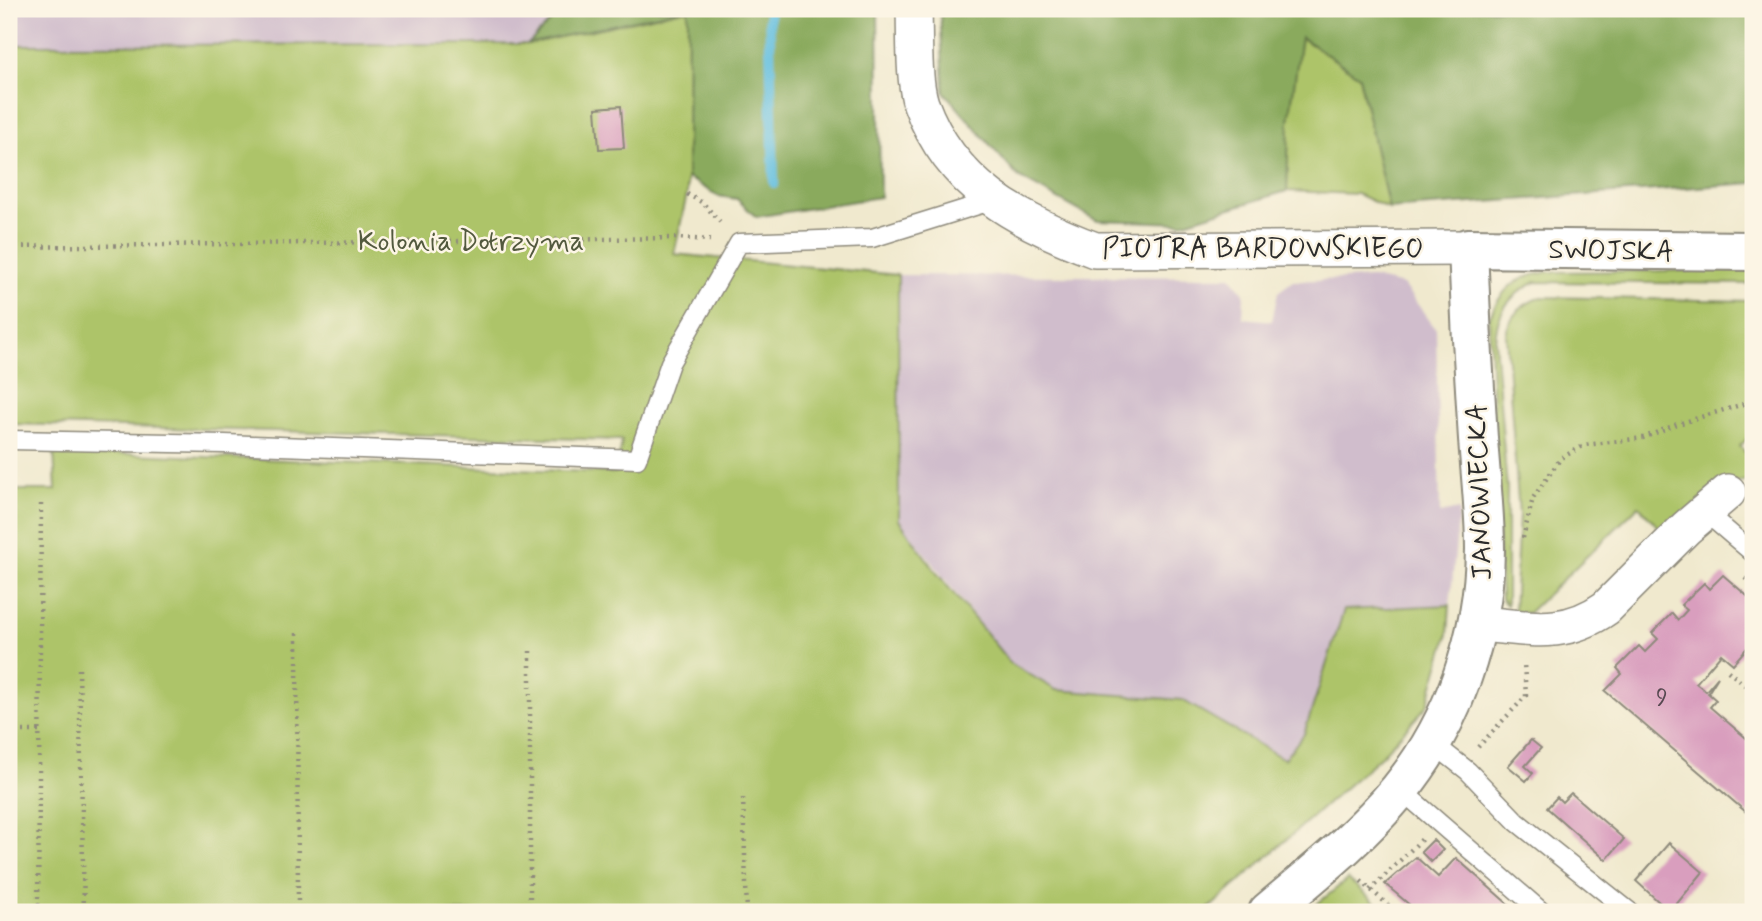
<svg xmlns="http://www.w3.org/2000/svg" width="1762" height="921" viewBox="0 0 1762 921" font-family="Mynerve,sans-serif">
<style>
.industrial{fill:#d0bdcc}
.green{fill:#adc469;stroke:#6c784a;stroke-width:2}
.forest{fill:#8aaa5d;stroke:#5a6a44;stroke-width:2}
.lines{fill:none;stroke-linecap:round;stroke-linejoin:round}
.stream{stroke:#61bedf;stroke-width:10}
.building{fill:#d99ebe}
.service-casing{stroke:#8e8a7c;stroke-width:21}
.minor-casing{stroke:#8e8a7c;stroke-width:38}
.tertiary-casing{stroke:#8e8a7c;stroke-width:42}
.path{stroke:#8e8a7c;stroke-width:4.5;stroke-dasharray:2 5;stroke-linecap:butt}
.service{stroke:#fff;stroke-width:18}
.minor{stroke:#fff;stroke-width:35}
.tertiary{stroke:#fff;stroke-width:38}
.labels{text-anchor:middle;stroke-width:5;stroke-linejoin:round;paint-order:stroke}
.number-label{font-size:24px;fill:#564850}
.park-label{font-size:28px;fill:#52593e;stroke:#fcf5e5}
.street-label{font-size:28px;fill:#2b2b2b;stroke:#fcf5e5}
</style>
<rect width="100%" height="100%" fill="#fcf5e5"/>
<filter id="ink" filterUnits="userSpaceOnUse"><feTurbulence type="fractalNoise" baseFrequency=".0143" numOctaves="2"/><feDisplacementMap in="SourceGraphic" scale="14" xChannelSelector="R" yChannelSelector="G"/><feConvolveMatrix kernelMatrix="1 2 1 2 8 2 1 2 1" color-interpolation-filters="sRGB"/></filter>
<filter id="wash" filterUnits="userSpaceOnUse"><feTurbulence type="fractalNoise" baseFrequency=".00686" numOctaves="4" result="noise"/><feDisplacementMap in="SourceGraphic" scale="28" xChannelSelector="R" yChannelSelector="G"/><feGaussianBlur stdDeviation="1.57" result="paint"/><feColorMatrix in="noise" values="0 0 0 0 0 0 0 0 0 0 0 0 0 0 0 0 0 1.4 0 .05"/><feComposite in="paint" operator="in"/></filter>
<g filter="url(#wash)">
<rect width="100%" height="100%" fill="#f0e9ce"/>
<g class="industrial">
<polygon points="9,9 563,9 528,44 9,45"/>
<polygon points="898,275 1231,277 1244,293 1243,318 1272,321 1278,292 1293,281 1372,278 1403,285 1436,329 1440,514 1459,510 1450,605 1344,610 1304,734 1284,759 1182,700 1056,690 1010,663 899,520"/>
</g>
<g class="green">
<polygon points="688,9 687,194 674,254 898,275 899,520 936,572 1010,663 1056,690 1182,700 1284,759 1304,734 1344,610 1450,605 1448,634 1427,706 1382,755 1205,912 9,912 9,490 56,490 54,451 616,473 622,440 9,424 9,45 528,44"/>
<polygon points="1300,37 1359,76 1389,209 1357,194 1287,191 1289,121"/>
<path d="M 1753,270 L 1753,284 L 1536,282 C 1509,295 1497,311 1495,341 L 1507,488 L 1507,605 L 1501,599 L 1489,318 C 1503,287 1514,278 1547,272 Z"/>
<path d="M 1542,297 L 1753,301 L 1753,433 L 1740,446 L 1753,461 L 1753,480 L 1717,485 L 1665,534 L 1639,506 L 1528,613 L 1514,612 L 1519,515 L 1506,334 C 1510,314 1523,303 1542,297 Z"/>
<polygon points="1348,879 1386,912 1307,912"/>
</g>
<g class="forest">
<polygon points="563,9 684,9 528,44"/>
<polygon points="688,9 878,9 880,197 756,217 737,199 718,196 687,177"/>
<polygon points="940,9 1753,9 1753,183 1389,209 1359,76 1301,37 1289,121 1287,191 1182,223 1096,220 1018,177 944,92"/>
</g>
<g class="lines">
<polyline class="stream" points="769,9 774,183"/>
</g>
<g id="blocks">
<g class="building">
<polygon points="621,106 624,148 599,149 596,108"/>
<polygon points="1723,575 1753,601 1753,641 1733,664 1721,654 1696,683 1706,691 1718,677 1708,693 1716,700 1710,707 1753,744 1753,818 1605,691 1622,674 1617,668 1639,646 1645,652 1658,639 1652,633 1672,613 1678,620 1687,610 1681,605 1704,583 1709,589"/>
<polygon points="1531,740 1541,748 1525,766 1533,773 1526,781 1508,766"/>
<polygon points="1571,793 1624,839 1606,860 1547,808 1557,797 1562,802"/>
<polygon points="1433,840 1443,850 1431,862 1421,852"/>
<polygon points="1669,843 1703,872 1670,912 1636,881"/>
<polygon points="1416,857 1438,877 1456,858 1517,912 1418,912 1385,884"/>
</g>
</g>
</g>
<g filter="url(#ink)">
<use href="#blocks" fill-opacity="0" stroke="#8e8a7c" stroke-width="2"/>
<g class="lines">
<defs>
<g id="service">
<polyline points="9,440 225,444 637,459 670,363 739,243 872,238 994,200"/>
<polyline points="1704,511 1753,553"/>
<polyline points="1431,742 1468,771 1517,822 1630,912"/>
<polyline points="1400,789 1542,912"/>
</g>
<g id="minor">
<path d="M 914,9 C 915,35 913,80 921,104 C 951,186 1018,221 1095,250 L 1468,248"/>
<path d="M 1477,624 C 1527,627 1562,639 1606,608 L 1686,528 L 1728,492"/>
</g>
<path id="tertiary" d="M 1268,912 C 1313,874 1361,836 1399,790 C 1454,723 1484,635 1485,549 C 1485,507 1479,464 1477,422 C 1473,364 1470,306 1468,248 L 1753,251"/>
</defs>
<use href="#service" class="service-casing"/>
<use href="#minor" class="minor-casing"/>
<use href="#tertiary" class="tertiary-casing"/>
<g class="path">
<polyline points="687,194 703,203 722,224"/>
<polyline points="9,247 678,238 710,240"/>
<polyline points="1523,538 1533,498 1561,458 1585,445 1643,438 1675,425 1753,401"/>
<polyline points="1745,578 1753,585"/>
<polyline points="297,633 298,912"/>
<polyline points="530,651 530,912"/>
<polyline points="79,669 84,912"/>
<polyline points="1728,671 1753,692"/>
<polyline points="9,731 40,731"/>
<polyline points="1478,747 1526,696 1524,663"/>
<polyline points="743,798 747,912"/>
<polyline points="1361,881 1396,912"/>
<polyline points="1370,890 1422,839"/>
<polyline points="38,912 41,504"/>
</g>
<use href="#service" class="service"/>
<use href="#minor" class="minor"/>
<use href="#tertiary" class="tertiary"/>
</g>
</g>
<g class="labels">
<g class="number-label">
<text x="1662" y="705">9</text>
</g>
<g class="park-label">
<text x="471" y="250">Kolonia Dotrzyma</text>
</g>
<g class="street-label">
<text x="1263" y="257">PIOTRA BARDOWSKIEGO</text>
<text transform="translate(1611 249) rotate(1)" y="10">SWOJSKA</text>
<text transform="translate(1478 492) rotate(-92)" y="10">JANOWIECKA</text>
</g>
</g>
<rect width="1762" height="921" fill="none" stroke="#fcf5e5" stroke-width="35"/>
</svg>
